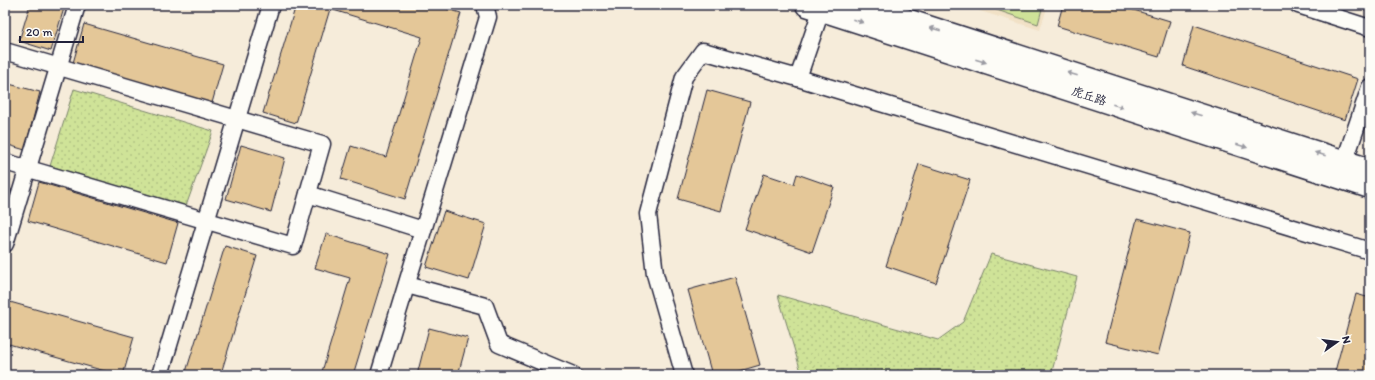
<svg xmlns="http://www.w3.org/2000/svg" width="1375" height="380" viewBox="0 0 1375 380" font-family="Itim,'LXGW WenKai TC',sans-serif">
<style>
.built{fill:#f1e1c6}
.park{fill:url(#park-dots);stroke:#78826a}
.garden{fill:#cfe398;stroke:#78826a}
.building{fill:#e4c798;stroke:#22223b}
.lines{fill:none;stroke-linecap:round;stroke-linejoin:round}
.street-casing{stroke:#22223b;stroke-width:19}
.secondary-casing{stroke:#22223b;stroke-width:25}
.street{stroke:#fdfcf7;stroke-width:16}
.secondary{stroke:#fdfcf7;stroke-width:22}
.oneway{fill:#9a9aa2}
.labels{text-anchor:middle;stroke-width:3;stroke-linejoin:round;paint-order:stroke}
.street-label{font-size:12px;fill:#22223b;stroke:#fdfcf7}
</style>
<defs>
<pattern id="park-dots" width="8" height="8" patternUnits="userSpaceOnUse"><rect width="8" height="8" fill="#cfe398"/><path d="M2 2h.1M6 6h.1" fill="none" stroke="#b1c284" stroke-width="1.8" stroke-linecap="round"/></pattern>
</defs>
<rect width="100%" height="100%" fill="#f6ecda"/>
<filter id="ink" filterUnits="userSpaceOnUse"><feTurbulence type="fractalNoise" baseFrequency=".025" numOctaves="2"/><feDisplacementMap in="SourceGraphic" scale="8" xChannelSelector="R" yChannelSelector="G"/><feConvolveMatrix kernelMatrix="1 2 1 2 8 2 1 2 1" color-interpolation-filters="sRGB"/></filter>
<g filter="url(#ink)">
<polygon class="built" points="961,5 1048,5 1040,30"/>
<g class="park">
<polygon points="74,89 213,131 186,206 50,166"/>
<polygon points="991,254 1077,277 1051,375 802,375 778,295 938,340 963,322"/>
</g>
<polygon class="garden" points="982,5 1043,5 1038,24"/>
<g class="building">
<polygon points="30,5 65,5 51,51 19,41"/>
<polygon points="296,5 434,5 461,13 405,199 341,179 351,146 386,157 422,37 330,9 296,123 263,113"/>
<polygon points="1063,5 1117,5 1170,21 1159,57 1057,26"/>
<polygon points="84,24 223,64 212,103 73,63"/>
<polygon points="1194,25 1358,79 1345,120 1183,66"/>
<polygon points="5,83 40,92 25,150 5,144"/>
<polygon points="707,90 750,102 721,211 678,199"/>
<polygon points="1370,108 1370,126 1365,124"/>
<polygon points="241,145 285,158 271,212 226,199"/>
<polygon points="919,164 970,180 936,283 886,266"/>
<polygon points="764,174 794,184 797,174 834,187 812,252 745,229"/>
<polygon points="39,182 178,223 167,262 28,221"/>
<polygon points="5,187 11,189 5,210"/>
<polygon points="444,211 486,224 469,280 426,267"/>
<polygon points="1137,219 1190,233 1158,355 1105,342"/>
<polygon points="326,234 390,254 353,375 321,375 350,278 315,268"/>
<polygon points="225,246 257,256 222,370 239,375 185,375"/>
<polygon points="735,277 760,365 726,375 712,375 688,290"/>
<polygon points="1356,294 1370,298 1370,375 1334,375"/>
<polygon points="10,302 134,337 123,375 119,375 5,343 5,319"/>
<polygon points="429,328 468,338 458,375 417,375"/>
</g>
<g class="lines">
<defs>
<g id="street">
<polyline points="1298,5 1370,28"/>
<polyline points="5,51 322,144 293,246 5,162"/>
<polyline points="798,78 823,5"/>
<polyline points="1341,172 1370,87"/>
<polyline points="308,194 423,230"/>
<polyline points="5,244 77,5"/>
<polyline points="407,285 485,306 499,344 573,375"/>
<polyline points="160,375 271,5"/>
<polyline points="379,375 488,17 485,5"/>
<polyline points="684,375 655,274 648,214 684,77 703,51 798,78 1370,251"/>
</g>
<g id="secondary">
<polyline points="807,5 1370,187"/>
<polyline points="860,5 1370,170"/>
</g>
</defs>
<use href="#street" class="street-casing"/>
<use href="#secondary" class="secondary-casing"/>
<use href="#street" class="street"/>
<use href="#secondary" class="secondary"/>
</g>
<defs><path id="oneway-solid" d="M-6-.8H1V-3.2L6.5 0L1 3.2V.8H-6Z"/></defs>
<g class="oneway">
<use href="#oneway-solid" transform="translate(858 21) rotate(18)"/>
<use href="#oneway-solid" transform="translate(935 29) rotate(-162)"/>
<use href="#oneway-solid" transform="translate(981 61) rotate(18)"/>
<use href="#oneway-solid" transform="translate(1072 74) rotate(-162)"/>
<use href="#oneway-solid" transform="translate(1118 106) rotate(18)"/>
<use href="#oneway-solid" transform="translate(1196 114) rotate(-162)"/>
<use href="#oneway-solid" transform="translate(1242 146) rotate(18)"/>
<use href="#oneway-solid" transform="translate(1320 154) rotate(-162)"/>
</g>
</g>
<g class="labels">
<g class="street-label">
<text transform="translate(1089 96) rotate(18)" y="4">虎丘路</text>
</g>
</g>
<rect width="1375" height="380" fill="none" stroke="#fdfcf7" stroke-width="20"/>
<rect x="10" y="10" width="1355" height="360" fill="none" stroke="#22223b" stroke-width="1.5" filter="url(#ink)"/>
<g transform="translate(1337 342) rotate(76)" stroke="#fdfcf7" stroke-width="3" paint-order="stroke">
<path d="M0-3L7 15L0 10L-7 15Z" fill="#22223b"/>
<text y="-6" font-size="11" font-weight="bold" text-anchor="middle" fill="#22223b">N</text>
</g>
<path d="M20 36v6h63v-6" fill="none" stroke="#22223b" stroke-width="2"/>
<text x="26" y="36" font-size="12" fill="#22223b" stroke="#fdfcf7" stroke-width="3" paint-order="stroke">20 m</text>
</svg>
